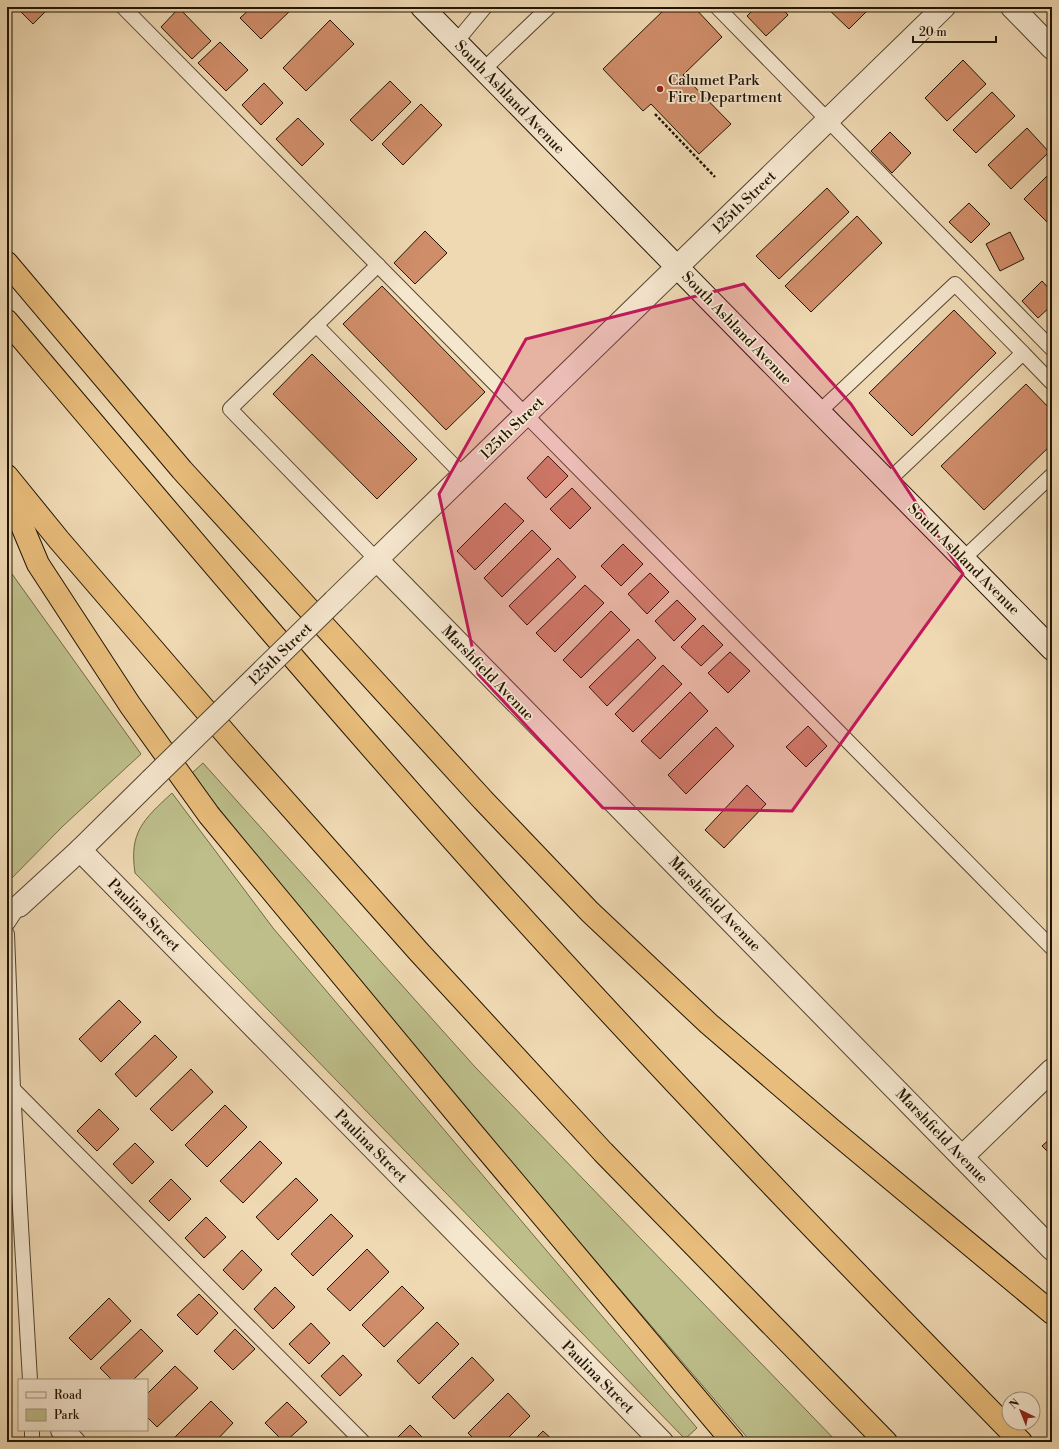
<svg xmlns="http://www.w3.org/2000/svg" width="1059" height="1449" viewBox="0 0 1059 1449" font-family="'Libre Bodoni',serif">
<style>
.green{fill:#bdbe8a;stroke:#6f6946}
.building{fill:#d08d6a;stroke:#211403}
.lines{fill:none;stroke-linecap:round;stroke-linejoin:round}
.lane-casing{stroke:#54452f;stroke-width:16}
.street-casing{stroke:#54452f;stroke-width:24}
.secondary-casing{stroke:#211403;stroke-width:24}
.highway-casing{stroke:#211403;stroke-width:24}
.path{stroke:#211403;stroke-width:2.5;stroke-dasharray:3 2;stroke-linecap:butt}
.lane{stroke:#f5e6ce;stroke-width:14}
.street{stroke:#f5e6ce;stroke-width:22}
.secondary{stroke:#f5e6ce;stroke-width:22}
.highway{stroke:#e8bc7a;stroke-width:22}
.street-bridge-casing{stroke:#54452f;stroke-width:24;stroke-linecap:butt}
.street-bridge{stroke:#f5e6ce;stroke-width:22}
.marked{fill:#c2185b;fill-opacity:0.2;stroke:#c2185b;stroke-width:3;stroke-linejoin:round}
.poi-dot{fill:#8f2418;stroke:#f5e6ce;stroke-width:1.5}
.labels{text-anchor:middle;stroke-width:3.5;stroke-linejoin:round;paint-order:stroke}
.poi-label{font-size:15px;fill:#211403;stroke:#f5e6ce;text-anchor:start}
.street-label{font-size:15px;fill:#211403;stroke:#f5e6ce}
</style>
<rect width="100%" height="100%" fill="#efd9b3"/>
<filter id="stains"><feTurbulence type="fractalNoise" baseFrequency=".005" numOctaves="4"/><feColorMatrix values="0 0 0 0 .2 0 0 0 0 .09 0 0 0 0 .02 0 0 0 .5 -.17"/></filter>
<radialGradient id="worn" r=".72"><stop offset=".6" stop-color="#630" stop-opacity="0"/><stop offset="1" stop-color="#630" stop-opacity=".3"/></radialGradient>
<g class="green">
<polygon points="7,567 141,754 63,826 7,883"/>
<polygon points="203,763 476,1068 837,1442 751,1442 449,1090 290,903 192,773"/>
<path d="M 172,793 L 273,928 L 697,1428 L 685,1439 L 135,873 C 129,832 143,820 172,793 Z"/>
</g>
<g class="building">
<polygon points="16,7 50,7 33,24"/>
<polygon points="252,7 294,7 261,39 240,18"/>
<polygon points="667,7 694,7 722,37 683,75 731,124 699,154 651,104 643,111 603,69"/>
<polygon points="756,7 781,7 788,15 766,36 747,16"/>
<polygon points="826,7 871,7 849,29"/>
<polygon points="179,8 211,41 192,59 161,27"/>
<polygon points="330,20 354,44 306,91 283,68"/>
<polygon points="220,42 248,70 226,91 198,63"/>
<polygon points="963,60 986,84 947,121 925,98"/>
<polygon points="390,81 411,102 372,141 350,120"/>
<polygon points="264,83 283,103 261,125 242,105"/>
<polygon points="992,92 1015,116 976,153 953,130"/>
<polygon points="421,104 442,125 403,165 382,144"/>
<polygon points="298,118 324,144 302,166 276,139"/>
<polygon points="1027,128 1049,152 1011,189 988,165"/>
<polygon points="890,132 911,153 892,173 871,151"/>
<polygon points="1052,171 1052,217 1047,222 1024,199"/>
<polygon points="827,188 849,212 779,279 756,256"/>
<polygon points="969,203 990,224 971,243 949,222"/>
<polygon points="857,216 882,243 811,312 785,286"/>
<polygon points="425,231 447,253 415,284 394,263"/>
<polygon points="1010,232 1024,259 1000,271 986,244"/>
<polygon points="1042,281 1052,292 1052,305 1038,318 1022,301"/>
<polygon points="382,286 485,392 446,430 343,324"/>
<polygon points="954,310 996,353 912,436 869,393"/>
<polygon points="312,354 417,459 377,499 273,394"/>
<polygon points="1026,384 1052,411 1052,444 984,510 941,466"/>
<polygon points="548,456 568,476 546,498 527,478"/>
<polygon points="572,488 591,508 570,529 550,509"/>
<polygon points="505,503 524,521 475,570 457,551"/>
<polygon points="532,530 551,549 502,597 484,578"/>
<polygon points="623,544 643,564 621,586 601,566"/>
<polygon points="558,558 576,577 527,625 509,606"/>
<polygon points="650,573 669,592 647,614 628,594"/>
<polygon points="585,585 604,603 555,652 536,633"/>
<polygon points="677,600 696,619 674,641 655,621"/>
<polygon points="611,611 630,630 581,678 563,660"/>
<polygon points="703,625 723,645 701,666 681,647"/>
<polygon points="638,639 656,658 607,706 589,687"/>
<polygon points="730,652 750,671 728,693 708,673"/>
<polygon points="663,665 682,684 633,732 615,714"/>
<polygon points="690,692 708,711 660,759 641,741"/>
<polygon points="808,726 827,746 806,767 786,747"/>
<polygon points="716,727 734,746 686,794 668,775"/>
<polygon points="747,785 766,804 724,848 705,830"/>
<polygon points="119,1000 141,1022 101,1062 79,1039"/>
<polygon points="155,1035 177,1057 136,1097 115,1074"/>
<polygon points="191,1069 213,1092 172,1131 150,1109"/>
<polygon points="225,1105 247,1127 207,1167 185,1145"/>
<polygon points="99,1109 119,1129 97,1151 77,1131"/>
<polygon points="1052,1137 1052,1156 1042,1146"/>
<polygon points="260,1141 282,1163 243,1203 220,1181"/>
<polygon points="135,1143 154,1162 132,1184 113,1164"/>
<polygon points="296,1178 318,1200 278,1240 256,1217"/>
<polygon points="171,1179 191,1199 169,1221 149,1201"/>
<polygon points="331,1214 353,1236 313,1276 291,1254"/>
<polygon points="206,1217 226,1237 204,1258 185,1238"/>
<polygon points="367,1249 389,1272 350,1311 327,1289"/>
<polygon points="242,1250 262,1270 243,1290 223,1270"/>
<polygon points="402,1286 424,1308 384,1347 362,1325"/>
<polygon points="275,1287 295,1307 273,1329 254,1309"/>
<polygon points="199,1294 218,1313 197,1335 177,1315"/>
<polygon points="109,1298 131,1321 91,1360 69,1338"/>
<polygon points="437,1322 459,1344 419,1384 397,1361"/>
<polygon points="311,1323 330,1343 309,1364 289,1344"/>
<polygon points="141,1329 163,1351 133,1380 112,1380 100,1368"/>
<polygon points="235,1329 255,1349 233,1370 214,1351"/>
<polygon points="343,1355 362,1375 340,1396 321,1376"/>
<polygon points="472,1357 494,1380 454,1419 432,1397"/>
<polygon points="175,1366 198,1388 157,1427 147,1417 147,1394"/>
<polygon points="508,1393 530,1416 504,1442 477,1442 468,1433"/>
<polygon points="211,1401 233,1423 215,1442 173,1442 171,1441"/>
<polygon points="287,1402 307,1422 285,1442 284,1442 265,1423"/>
<polygon points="410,1425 427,1442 393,1442"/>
<polygon points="543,1431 555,1442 532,1442"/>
</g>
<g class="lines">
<defs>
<g id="lane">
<polyline points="123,7 1052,948"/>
<polyline points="717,7 1052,349"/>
<polyline points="456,42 485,7"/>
<polyline points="483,70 549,7"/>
<polyline points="316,325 463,475"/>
<polyline points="819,412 955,284 1023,353"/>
<polyline points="887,482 1023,353 1052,383"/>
<polyline points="963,559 1052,475"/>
<polyline points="377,560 230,409 378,265"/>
<polyline points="7,924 19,906"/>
<polyline points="7,934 13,1089 30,1380"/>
<polyline points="13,1089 363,1442"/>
<polyline points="32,1430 32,1442"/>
</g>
<g id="street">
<polyline points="1012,7 1052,48"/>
<polyline points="377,560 1052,1249"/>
<polyline points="334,601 944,7"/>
<polyline points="80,850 662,1442"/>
<polyline points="19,906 80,850 151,780"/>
<polyline points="962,1157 1052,1070"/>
<polyline points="62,1430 74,1442"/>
</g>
<polyline id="secondary" points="422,7 1052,649"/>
<g id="highway">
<polyline points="7,263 182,470 483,800 590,912 709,1024 831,1129 1052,1313"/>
<path d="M 7,321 C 167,510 327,700 493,885 C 664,1075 842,1259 1021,1442"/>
<polyline points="7,476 59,540 238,748 419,952 603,1152 886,1442"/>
<polyline points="7,490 38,564 130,705 209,815 471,1131 733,1442"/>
</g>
</defs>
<use href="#lane" class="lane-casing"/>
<use href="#street" class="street-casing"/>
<use href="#secondary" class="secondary-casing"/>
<use href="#highway" class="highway-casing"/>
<polyline class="path" points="655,114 715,177"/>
<use href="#lane" class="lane"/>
<use href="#street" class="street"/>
<use href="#secondary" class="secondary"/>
<use href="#highway" class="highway"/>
<defs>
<polyline id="street-bridge" points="151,780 334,601"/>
</defs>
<use href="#street-bridge" class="street-bridge-casing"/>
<use href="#street-bridge" class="street-bridge"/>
</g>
<path class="marked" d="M 744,284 L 851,404 L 963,574 L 792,811 L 603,808 L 478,674 L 439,494 L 526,339 Z"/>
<circle class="poi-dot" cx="660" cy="89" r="4"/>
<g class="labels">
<g class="poi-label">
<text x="668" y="85">Calumet Park<tspan x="668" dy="17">Fire Department</tspan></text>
</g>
<g class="street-label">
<text transform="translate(510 97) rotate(46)" y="5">South Ashland Avenue</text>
<text transform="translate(744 202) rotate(-44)" y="5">125th Street</text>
<text transform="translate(737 328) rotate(46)" y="5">South Ashland Avenue</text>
<text transform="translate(512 428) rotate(-44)" y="5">125th Street</text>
<text transform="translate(964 559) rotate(45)" y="5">South Ashland Avenue</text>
<text transform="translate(280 654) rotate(-44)" y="5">125th Street</text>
<text transform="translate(488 673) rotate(46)" y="5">Marshfield Avenue</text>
<text transform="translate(715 904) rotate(46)" y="5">Marshfield Avenue</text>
<text transform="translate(144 915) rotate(45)" y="5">Paulina Street</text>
<text transform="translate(942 1136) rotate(46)" y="5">Marshfield Avenue</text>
<text transform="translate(371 1146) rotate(45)" y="5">Paulina Street</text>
<text transform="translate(598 1377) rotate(45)" y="5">Paulina Street</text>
</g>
</g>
<rect width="1059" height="1449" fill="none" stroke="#efd9b3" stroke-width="24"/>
<rect x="8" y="8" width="1043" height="1433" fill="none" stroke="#211403" stroke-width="2"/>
<rect x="12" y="12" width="1035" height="1425" fill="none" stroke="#211403"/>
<rect x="18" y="1379" width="130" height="52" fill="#f5e6ce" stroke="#a0927d"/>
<rect x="26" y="1392" width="20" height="6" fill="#f5e6ce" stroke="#a0927d"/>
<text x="54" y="1399" font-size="12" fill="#211403">Road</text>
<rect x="26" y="1409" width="20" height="12" fill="#bdbe8a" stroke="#a0927d"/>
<text x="54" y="1419" font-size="12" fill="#211403">Park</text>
<g transform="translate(1021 1411) rotate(317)"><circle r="19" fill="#f5e6ce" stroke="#a0927d"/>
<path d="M0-3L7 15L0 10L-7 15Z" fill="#8f2418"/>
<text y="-6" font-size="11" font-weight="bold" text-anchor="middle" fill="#211403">N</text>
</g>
<path d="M913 36v6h83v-6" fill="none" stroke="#211403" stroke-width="2"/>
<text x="919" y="36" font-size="12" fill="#211403" stroke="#f5e6ce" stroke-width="3" paint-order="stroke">20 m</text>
<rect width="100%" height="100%" filter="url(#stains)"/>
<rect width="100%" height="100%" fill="url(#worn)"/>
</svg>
